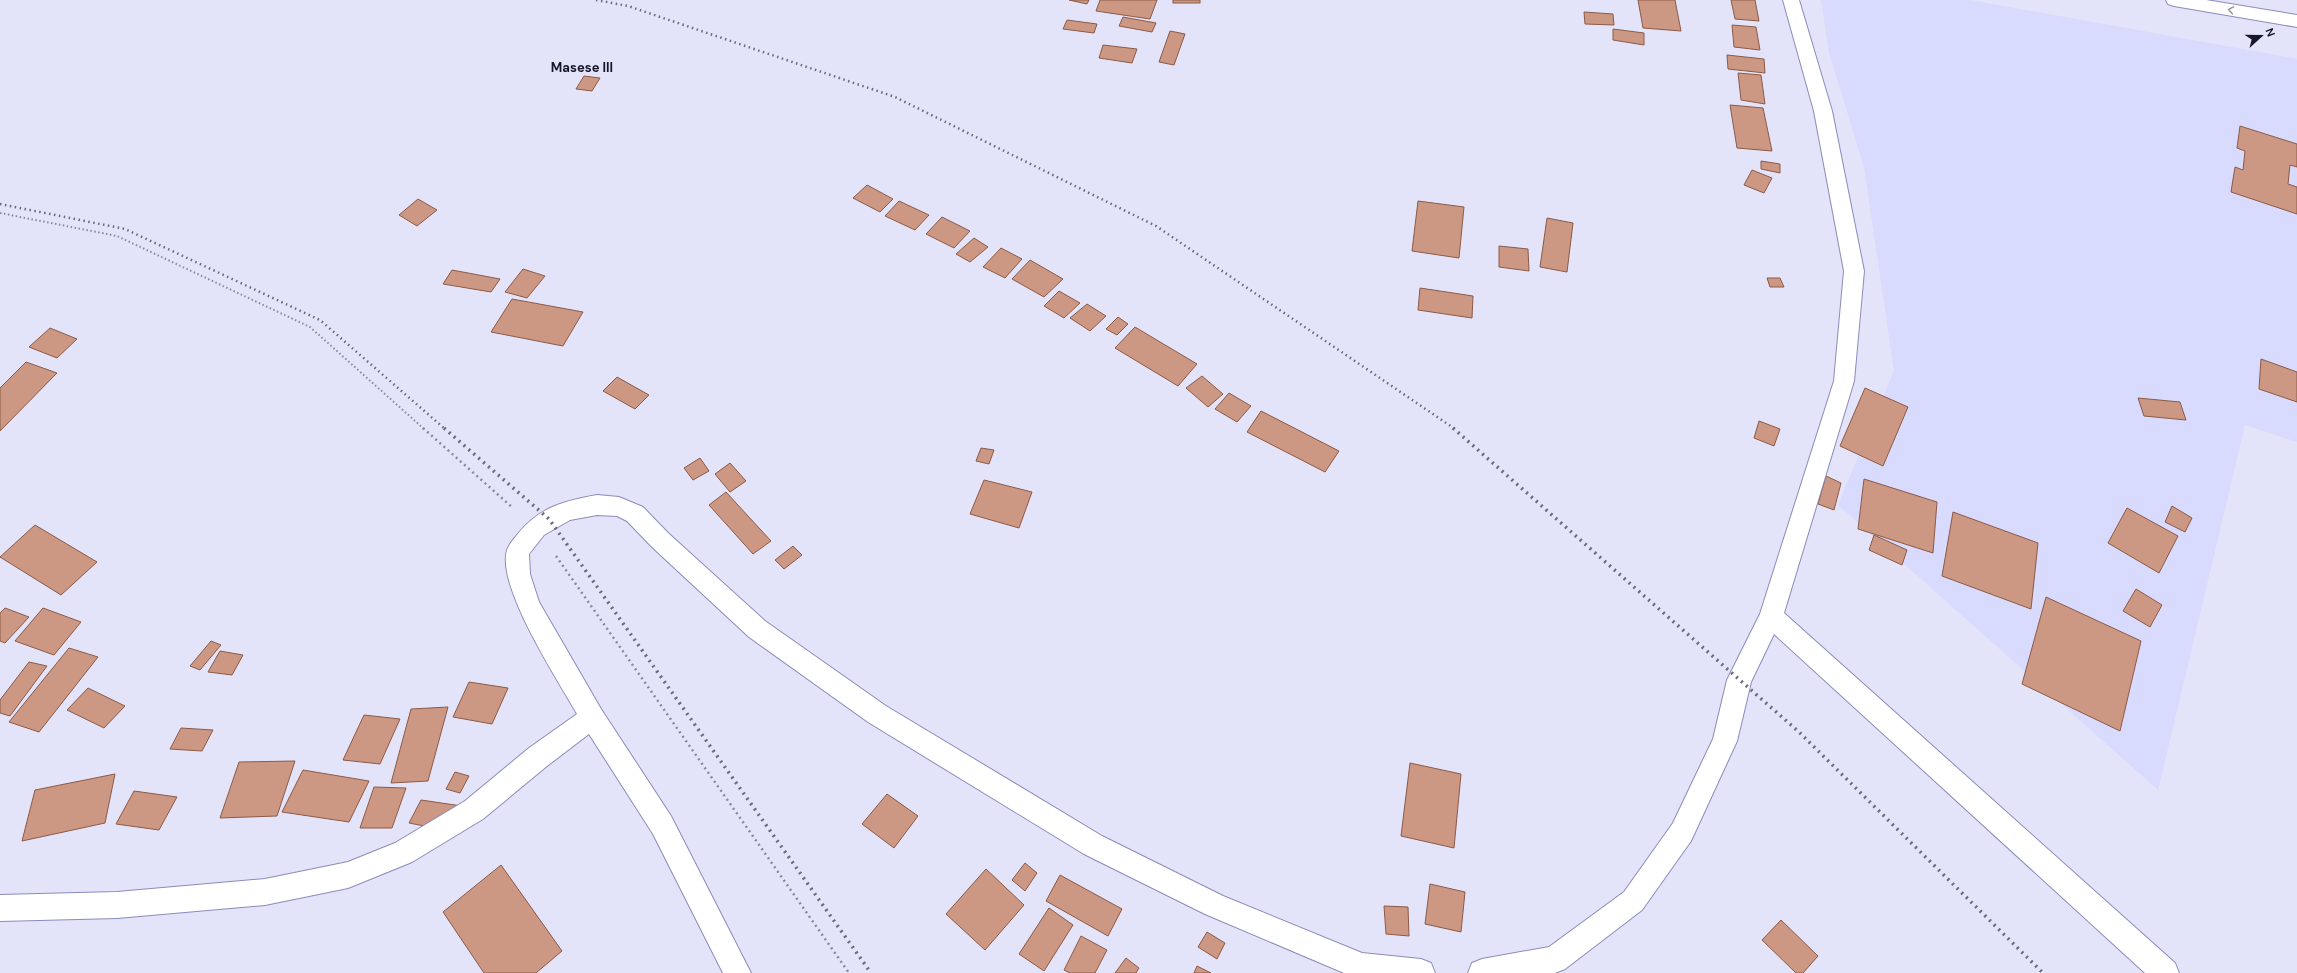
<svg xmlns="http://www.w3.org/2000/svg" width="2297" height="973" viewBox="0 0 2297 973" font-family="'DM Sans',sans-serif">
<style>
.built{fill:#d8dafe}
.building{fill:#cd9883;stroke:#8b5a47}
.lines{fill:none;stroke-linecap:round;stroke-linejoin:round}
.street-casing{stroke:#8a8bbb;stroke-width:2}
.highway-casing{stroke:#8a8bbb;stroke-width:2}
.path-far1{stroke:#88899d;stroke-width:2;stroke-dasharray:1.5 2.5;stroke-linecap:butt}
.path{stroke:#88899d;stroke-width:2.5;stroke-dasharray:2 3.5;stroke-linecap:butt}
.street{fill:#fff;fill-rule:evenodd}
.highway{fill:#fff;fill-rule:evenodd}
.rail-far1{stroke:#696a7d;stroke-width:2.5;stroke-dasharray:1.5 3.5;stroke-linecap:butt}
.rail{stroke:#696a7d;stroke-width:3.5;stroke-dasharray:2 4.5;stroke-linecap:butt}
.oneway{stroke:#97979f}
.labels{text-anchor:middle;stroke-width:3;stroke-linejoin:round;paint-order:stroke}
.far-quarter-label{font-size:13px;font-weight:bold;fill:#171729;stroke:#e3e4f9}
</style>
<rect width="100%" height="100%" fill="#e3e4f9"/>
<polygon class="built" points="1821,0 1971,0 2297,59 2297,442 2245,425 2158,790 1838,505 1894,371 1864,167 1829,53"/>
<g class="building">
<polygon points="1069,0 1089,0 1087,4"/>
<polygon points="1100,0 1157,0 1150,19 1096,11"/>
<rect x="1173" y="0" width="27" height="3"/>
<polygon points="1638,0 1675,0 1681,31 1643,28"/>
<polygon points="1731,0 1755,0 1759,21 1735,19"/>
<polygon points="1584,12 1613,14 1614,25 1585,24"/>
<polygon points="1123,17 1156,23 1152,32 1119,26"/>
<polygon points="1067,20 1097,24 1094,33 1063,29"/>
<polygon points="1732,25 1756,27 1760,50 1734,47"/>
<polygon points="1613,29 1644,33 1644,45 1613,40"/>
<polygon points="1170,31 1185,34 1174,65 1159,62"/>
<polygon points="1103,45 1137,49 1132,63 1099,58"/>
<polygon points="1727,55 1764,59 1765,73 1728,69"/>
<polygon points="1738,73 1761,75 1765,104 1741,100"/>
<polygon points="584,76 600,78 592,91 576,89"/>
<polygon points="1730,105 1763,108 1772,151 1737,148"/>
<polygon points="2240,126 2297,144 2297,167 2290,165 2288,184 2297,187 2297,214 2231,192 2235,167 2243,170 2245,151 2237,148"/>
<polygon points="1761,161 1780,164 1780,173 1761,169"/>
<polygon points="1752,170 1772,178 1764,193 1744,185"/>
<polygon points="867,185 893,199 880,212 853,198"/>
<polygon points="418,199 437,210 417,226 399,215"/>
<polygon points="899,201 929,215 915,230 885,216"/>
<polygon points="1418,201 1464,207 1459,258 1412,251"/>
<polygon points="942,217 970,231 954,248 926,234"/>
<polygon points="1547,218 1573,223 1567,272 1540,267"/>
<polygon points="974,238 988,247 970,262 956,254"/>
<polygon points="1499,246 1528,249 1529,271 1499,267"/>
<polygon points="1001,248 1022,259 1005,278 983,267"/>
<polygon points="1030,260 1063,279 1044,297 1012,279"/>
<polygon points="523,269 545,276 527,298 505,292"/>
<polygon points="452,270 500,279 491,292 443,284"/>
<polygon points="1767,278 1780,278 1784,287 1770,287"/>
<polygon points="1420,288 1473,296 1472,318 1418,310"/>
<polygon points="1059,291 1080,303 1064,318 1044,306"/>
<polygon points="512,299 583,312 563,346 491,332"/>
<polygon points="1087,304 1106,316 1090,331 1070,318"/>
<polygon points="1118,317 1128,324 1117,335 1106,329"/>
<polygon points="1135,327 1197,364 1178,386 1115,348"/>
<polygon points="50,328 77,339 57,358 29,347"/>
<polygon points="2261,359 2297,372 2297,402 2259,389"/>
<polygon points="26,362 57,373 0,431 0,388"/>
<polygon points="1202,376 1223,394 1208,407 1186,388"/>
<polygon points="617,377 649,395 635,409 603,391"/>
<polygon points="1865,388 1908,407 1883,466 1840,446"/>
<polygon points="1229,393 1251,406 1237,422 1215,409"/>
<polygon points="2138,398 2180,402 2186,420 2144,416"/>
<polygon points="1261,411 1339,451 1325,472 1247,432"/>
<polygon points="1759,421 1780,429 1774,446 1754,438"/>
<polygon points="981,448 994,450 989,464 976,461"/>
<polygon points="700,458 709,471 693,480 684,468"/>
<polygon points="730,463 746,481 730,492 715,474"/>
<polygon points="1826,476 1841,483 1834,510 1818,504"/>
<polygon points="1864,479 1937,502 1933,553 1858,529"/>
<polygon points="984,480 1032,492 1019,528 970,514"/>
<polygon points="726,492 771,541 753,554 709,505"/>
<polygon points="2172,506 2192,518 2185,532 2165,522"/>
<polygon points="2127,508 2178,536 2159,573 2108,543"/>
<polygon points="1953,512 2038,543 2031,609 1942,576"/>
<polygon points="35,525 97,562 61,595 0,557"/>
<polygon points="1874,535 1907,550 1902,565 1869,550"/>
<polygon points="793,546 802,555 784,569 775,560"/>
<polygon points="2136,589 2162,605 2150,627 2123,611"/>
<polygon points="2046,597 2141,641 2120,731 2022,684"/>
<polygon points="5,608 29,617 5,643 0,641 0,613"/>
<polygon points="43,608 81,622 54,655 15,641"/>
<polygon points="211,641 221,645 200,670 190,666"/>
<polygon points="69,648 98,657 39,732 9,722"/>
<polygon points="220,651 243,655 232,675 208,672"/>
<polygon points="29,662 47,666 10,716 0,713 0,700"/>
<polygon points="469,682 508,688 492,724 453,717"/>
<polygon points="88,688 125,706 104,728 67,710"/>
<polygon points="448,707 428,781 391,783 411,709"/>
<polygon points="364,715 400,719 380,764 343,760"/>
<polygon points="181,728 213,730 202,751 170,749"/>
<polygon points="295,761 277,816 220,818 239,762"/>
<polygon points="1410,763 1461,774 1454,848 1401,836"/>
<polygon points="303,770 369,781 349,822 282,812"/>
<polygon points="455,772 469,776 460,793 446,789"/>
<polygon points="115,774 105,823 22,841 35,790"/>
<polygon points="374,787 406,788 392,828 360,828"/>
<polygon points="134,791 177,797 159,830 116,824"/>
<polygon points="887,794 918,816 894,848 862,824"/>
<polygon points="421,800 462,806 450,831 409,823"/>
<polygon points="1025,863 1037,873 1025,891 1012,880"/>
<polygon points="501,865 562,951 536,973 484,973 443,912"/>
<polygon points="986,869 1024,905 985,950 946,914"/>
<polygon points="1060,875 1122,909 1108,936 1046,901"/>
<polygon points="1430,884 1465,892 1461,932 1425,924"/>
<polygon points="1384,906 1408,907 1409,936 1386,934"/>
<polygon points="1049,908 1073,925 1044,971 1019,954"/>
<polygon points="1781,920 1818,956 1803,973 1796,973 1762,940"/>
<polygon points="1207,932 1225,943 1217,959 1198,947"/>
<polygon points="1081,936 1107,950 1095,973 1070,973 1064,970"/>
<polygon points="1126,958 1139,968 1136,973 1115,973"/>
<polygon points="1197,966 1211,973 1194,973"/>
</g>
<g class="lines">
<defs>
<g id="street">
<polygon points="1783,0 1799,0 1832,111 1864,271 1854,381 1784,613 2175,963 2179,973 2145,973 1774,634 1751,682 1737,741 1691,841 1642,910 1565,969 1555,973 1468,973 1472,963 1482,959 1549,947 1624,892 1673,823 1713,739 1727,680 1760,614 1834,381 1844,271 1814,111"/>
<path d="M 597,495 L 619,497 L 643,507 L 668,533 L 765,621 L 886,706 L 1102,836 L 1223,896 L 1362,953 L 1421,959 L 1431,963 L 1435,973 L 1344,973 L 1205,914 L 1084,854 L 868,722 L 749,637 L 652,547 L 627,521 L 617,516 L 597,515 L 570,520 L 544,535 L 529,554 L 530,574 L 539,602 L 601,709 L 671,816 L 751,973 L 723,973 L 653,834 L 589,734 L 547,766 L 483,819 L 412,862 L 348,888 L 265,905 L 117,918 L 0,921 L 0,895 L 117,892 L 265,879 L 348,862 L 395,843 L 465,801 L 529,748 L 577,714 C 558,680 496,586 507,550 C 509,544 514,539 517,535 C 539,507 564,501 597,495 Z"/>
</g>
<polygon id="highway" points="2166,0 2206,0 2297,15 2297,27 2174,6 2168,4"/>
</defs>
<use href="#street" class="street-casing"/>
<use href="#highway" class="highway-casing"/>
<polyline class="path-far1" points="0,213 117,236 310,327 424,429"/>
<g class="path">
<polyline points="423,428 513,508"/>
<polyline points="556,556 849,973"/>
</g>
<use href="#street" class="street"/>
<use href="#highway" class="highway"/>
<g class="rail-far1">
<polyline points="596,0 628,6 895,97 1156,226 1455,429"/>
<polyline points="0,204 125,229 320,320 445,429"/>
</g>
<g class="rail">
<polyline points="444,428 549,519 871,973"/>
<polyline points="1453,428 1799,732 2043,973"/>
</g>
</g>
<defs><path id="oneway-chevron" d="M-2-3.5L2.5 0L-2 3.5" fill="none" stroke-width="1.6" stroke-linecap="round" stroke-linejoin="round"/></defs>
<use class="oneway" href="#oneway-chevron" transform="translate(2231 10) rotate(-170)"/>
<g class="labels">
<g class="far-quarter-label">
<text x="582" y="72">Masese III</text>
</g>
</g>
<g transform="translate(2261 36) rotate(69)" stroke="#e3e4f9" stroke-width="3" paint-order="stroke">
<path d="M0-3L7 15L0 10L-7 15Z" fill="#171729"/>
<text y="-6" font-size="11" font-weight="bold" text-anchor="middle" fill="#171729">N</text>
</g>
</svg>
